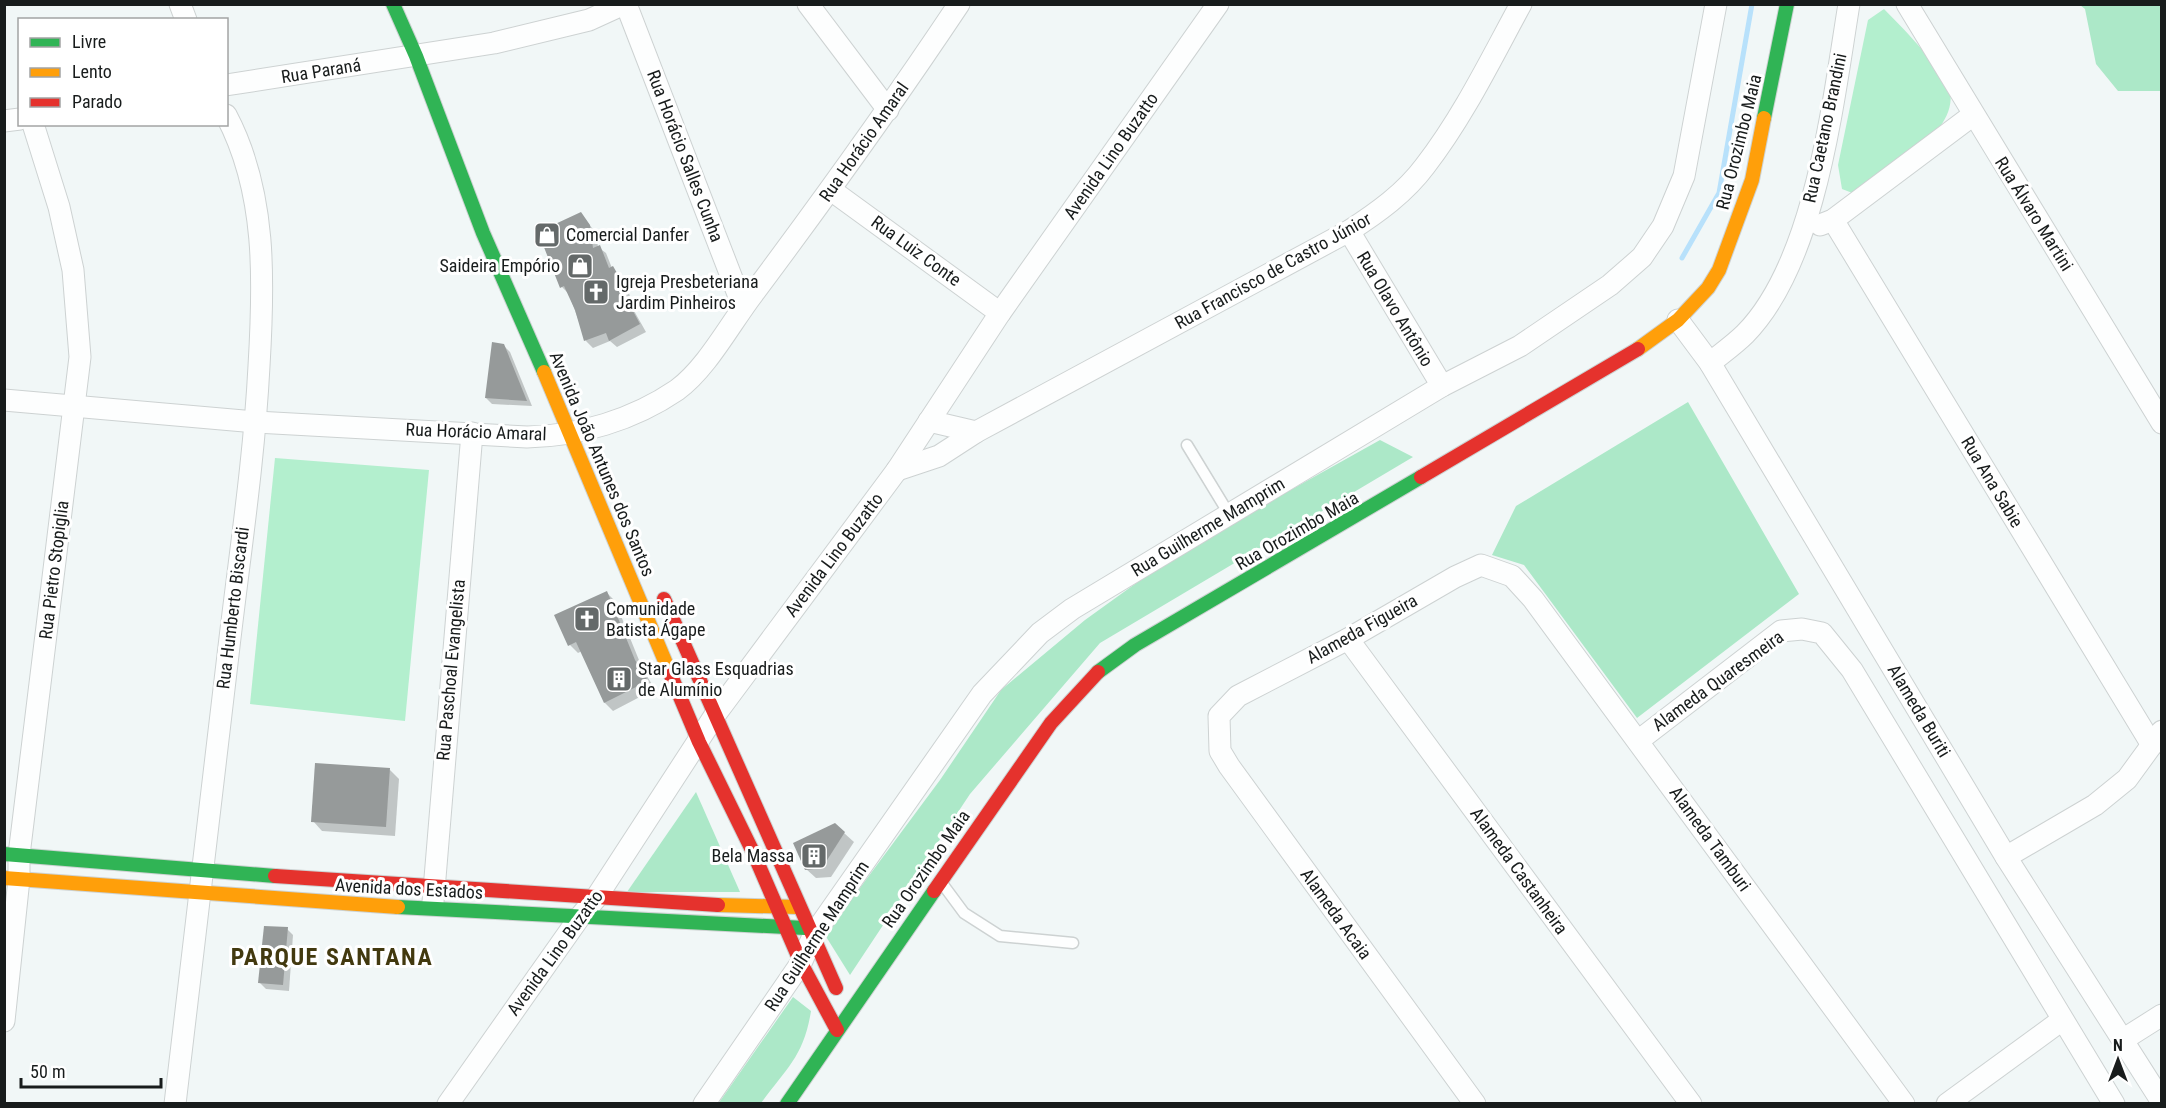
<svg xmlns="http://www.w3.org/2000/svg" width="2166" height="1108" viewBox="0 0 2166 1108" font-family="'Roboto Condensed',sans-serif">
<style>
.green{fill:#b3efce}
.forest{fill:#ace8c8}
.shadow{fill:#0003}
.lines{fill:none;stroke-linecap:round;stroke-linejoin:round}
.stream{stroke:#b8e1fb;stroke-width:5}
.building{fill:#969a9a}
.lane-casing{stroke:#cdd2d2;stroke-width:13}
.street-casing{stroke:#cdd2d2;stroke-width:23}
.fast-casing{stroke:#cdd2d2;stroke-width:16}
.slow-casing{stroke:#cdd2d2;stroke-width:16}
.jam-casing{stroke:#cdd2d2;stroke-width:16}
.lane{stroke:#fdfefe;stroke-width:10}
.street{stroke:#fdfefe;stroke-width:21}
.fast{stroke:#30b455;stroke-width:14}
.slow{stroke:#ff9f0a;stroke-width:14}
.jam{stroke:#e5322d;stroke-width:14}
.labels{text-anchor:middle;stroke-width:6;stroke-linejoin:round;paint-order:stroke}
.street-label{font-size:18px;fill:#181c1c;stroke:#fff}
.poi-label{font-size:18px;fill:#181c1c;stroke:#fff;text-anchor:start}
.district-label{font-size:24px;font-weight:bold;letter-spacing:1.5px;fill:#42390f;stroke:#fff}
</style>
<rect width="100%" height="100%" fill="#f1f7f7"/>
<g class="green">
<path d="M 1884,9 C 1899,24 1943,69 1949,87 C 1963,132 1886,172 1855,194 L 1842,189 L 1838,165 L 1868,20 Z"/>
<polygon points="275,458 429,470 405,721 250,704"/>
</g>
<g class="forest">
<polygon points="2080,5 2161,5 2161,91 2118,91 2096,64 2085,9"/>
<polygon points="1688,402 1799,594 1637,718 1524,565 1492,555 1516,506"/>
<polygon points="1380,440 1413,457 1100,643 970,794 850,975 825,935 940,780 1001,690 1085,620 1178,553"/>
<polygon points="696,792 740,892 627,892"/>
<path d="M 793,997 L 811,1011 C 804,1056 786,1069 761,1103 L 718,1104 Z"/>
</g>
<g class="shadow">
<polygon points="580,213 596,233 598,247 606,253 612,268 628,289 633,309 646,332 617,347 610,341 593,348 586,341 569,294 562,287"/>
<polygon points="503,345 510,352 532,406 492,404 486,398"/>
<polygon points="607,593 615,601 643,670 655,689 613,711 605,703 582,651 578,653 570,645"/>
<polygon points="390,770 399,779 395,836 322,831 313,821"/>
<polygon points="844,833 854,842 831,877 816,878 806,869"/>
<polygon points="287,929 293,935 289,991 266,989 260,983"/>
</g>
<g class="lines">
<polyline class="stream" points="1682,258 1719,193 1752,4"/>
</g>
<g class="building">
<polygon points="581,212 590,225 593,248 600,245 609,268 613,266 621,280 627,300 640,324 609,341 606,333 584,341 575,310 564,286 560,288 538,232"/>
<polygon points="492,342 504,344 527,401 485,398"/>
<polygon points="607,591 635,660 648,681 604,703 576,642 568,646 554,615"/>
<polygon points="315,763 390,768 386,827 311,822"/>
<polygon points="835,823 845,832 822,868 805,870 793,843"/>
<polygon points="264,926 288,927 283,985 258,983"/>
</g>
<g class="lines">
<defs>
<g id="lane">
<polyline points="1187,445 1229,514"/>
<polyline points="944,886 964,913 1000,936 1073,943"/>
</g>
<g id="street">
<polyline points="180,4 186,20"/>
<polyline points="626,4 743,307"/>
<polyline points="808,4 888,110"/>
<polyline points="1907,4 2162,423"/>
<polyline points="226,85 494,43 589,20 624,4"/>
<polyline points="4,121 20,119"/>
<polyline points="831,190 1000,313"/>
<polyline points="1833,220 2152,745"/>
<polyline points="1820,225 1833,220 1973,115"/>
<polyline points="1349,231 1442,386"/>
<polyline points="1678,320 1710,363 2006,857 2162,1102"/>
<path d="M 1710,363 C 1721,354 1735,344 1745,334 C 1816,262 1833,101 1849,4"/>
<path d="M 4,400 L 256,422 L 527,437 C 579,436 633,420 677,390 C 707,368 730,324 753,294 C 824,199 893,103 959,4"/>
<polyline points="929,421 976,432"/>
<path d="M 897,470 L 939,456 L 976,432 L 1349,231 C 1377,213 1405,193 1425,166 C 1463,117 1491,59 1521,4"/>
<polyline points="1348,639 1691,1104"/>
<polyline points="1638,741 1781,631 1802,629 1822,633 1852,670 2114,1104"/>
<polyline points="2006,857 2095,805 2127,779 2162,731"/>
<polyline points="433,902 472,433"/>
<polyline points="4,1021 19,879 19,855 80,357 73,270 59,207 33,124"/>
<polyline points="2124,1039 2162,1015"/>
<path d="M 175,1104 C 193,954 210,805 228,655 C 239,559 254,463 259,366 C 264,282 267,192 226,115"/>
<polyline points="448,1104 579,918 596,898 715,715 897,470 1000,313 1218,4"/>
<polyline points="704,1104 801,963 814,934 982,694 1040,633 1072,609 1442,386 1520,346 1610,285 1642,257 1663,226 1684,176 1716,4"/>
<polyline points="1475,1104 1229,766 1220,751 1219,716 1238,696 1348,639 1455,577 1481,565 1512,576 1533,599 1904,1104"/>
<polyline points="1947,1104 2062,1020"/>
</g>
<g id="fast">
<polyline points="393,4 416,56 483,233 544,372"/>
<polyline points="1764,118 1787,4"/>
<polyline points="1098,672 1135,645 1421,477"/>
<polyline points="4,854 275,876"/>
<polyline points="398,907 805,928"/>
<polyline points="787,1104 934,891"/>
</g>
<g id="slow">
<polyline points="1638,349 1678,320 1708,288 1719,270 1752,180 1764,118"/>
<polyline points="544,372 670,673"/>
<polyline points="4,878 398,907"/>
<polyline points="718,905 797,907"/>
</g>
<g id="jam">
<polyline points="1421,477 1638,349"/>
<polyline points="664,599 836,988"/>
<polyline points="670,673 699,742 753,852 801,963 837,1030"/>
<polyline points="275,876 718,905"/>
<polyline points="934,891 1051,723 1098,672"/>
</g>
</defs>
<use href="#lane" class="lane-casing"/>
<use href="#street" class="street-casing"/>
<use href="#fast" class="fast-casing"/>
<use href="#slow" class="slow-casing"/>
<use href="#jam" class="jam-casing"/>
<use href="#lane" class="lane"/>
<use href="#street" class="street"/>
<use href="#fast" class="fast"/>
<use href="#slow" class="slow"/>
<use href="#jam" class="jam"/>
</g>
<defs>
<symbol id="shop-square" viewBox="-11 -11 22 22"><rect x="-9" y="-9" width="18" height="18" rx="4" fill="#646969" stroke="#fff"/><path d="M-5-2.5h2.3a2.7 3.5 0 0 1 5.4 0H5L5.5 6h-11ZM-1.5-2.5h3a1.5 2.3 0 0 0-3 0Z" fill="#fff"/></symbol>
<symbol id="church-square" viewBox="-11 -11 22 22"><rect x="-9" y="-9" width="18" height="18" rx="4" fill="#646969" stroke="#fff"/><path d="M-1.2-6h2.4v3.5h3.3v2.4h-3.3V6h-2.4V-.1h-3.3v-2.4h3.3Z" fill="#fff"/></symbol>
<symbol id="building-square" viewBox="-11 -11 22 22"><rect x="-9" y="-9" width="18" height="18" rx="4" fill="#646969" stroke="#fff"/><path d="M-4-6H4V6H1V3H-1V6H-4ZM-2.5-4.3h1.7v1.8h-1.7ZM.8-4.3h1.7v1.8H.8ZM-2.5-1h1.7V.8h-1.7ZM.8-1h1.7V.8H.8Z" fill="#fff"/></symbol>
</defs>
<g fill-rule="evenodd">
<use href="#shop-square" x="532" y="220" width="30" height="30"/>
<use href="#shop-square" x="565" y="251" width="30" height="30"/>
<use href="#church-square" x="581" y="277" width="30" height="30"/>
<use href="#church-square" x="572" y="604" width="30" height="30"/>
<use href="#building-square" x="604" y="664" width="30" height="30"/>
<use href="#building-square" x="799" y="841" width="30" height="30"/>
</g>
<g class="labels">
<g class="street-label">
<text transform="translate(321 71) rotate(-9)" y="6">Rua Paraná</text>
<text transform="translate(1825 128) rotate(-78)" y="6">Rua Caetano Brandini</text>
<text transform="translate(864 142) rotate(-55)" y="6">Rua Horácio Amaral</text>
<text transform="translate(1739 142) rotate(-76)" y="6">Rua Orozimbo Maia</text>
<text transform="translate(685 156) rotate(69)" y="6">Rua Horácio Salles Cunha</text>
<text transform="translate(1111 156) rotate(-55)" y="6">Avenida Lino Buzatto</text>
<text transform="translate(2034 214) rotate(58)" y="6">Rua Álvaro Martini</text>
<text transform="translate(916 251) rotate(36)" y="6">Rua Luiz Conte</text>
<text transform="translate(1273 271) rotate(-29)" y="6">Rua Francisco de Castro Júnior</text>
<text transform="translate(1395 309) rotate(59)" y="6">Rua Olavo Antônio</text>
<text transform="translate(476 432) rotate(2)" y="6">Rua Horácio Amaral</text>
<text transform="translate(602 464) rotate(67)" y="6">Avenida João Antunes dos Santos</text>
<text transform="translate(1992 482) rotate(59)" y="6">Rua Ana Sabie</text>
<text transform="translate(1208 527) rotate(-31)" y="6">Rua Guilherme Mamprim</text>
<text transform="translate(1297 531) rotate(-30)" y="6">Rua Orozimbo Maia</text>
<text transform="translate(834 555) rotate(-53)" y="6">Avenida Lino Buzatto</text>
<text transform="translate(54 570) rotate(-83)" y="6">Rua Pietro Stopiglia</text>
<text transform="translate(233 608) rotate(-83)" y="6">Rua Humberto Biscardi</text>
<text transform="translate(1362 629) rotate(-29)" y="6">Alameda Figueira</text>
<text transform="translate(451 670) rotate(-85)" y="6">Rua Paschoal Evangelista</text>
<text transform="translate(1718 681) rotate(-36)" y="6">Alameda Quaresmeira</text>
<text transform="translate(1919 711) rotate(59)" y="6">Alameda Buriti</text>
<text transform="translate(1710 839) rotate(54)" y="6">Alameda Tamburi</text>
<text transform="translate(926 869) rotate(-55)" y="6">Rua Orozimbo Maia</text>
<text transform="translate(1519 871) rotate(54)" y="6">Alameda Castanheira</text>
<text transform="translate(409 889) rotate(3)" y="6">Avenida dos Estados</text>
<text transform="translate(1336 914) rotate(54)" y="6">Alameda Acaia</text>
<text transform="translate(817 936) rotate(-57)" y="6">Rua Guilherme Mamprim</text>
<text transform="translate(555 953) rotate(-54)" y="6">Avenida Lino Buzatto</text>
</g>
<g class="poi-label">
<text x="566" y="241">Comercial Danfer</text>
<text x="560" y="272" text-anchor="end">Saideira Empório</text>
<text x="616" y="288">Igreja Presbeteriana<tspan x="616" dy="21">Jardim Pinheiros</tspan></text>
<text x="606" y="615">Comunidade<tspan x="606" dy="21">Batista Ágape</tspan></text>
<text x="638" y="675">Star Glass Esquadrias<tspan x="638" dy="21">de Alumínio</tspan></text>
<text x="794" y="862" text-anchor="end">Bela Massa</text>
</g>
<g class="district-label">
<text x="332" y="965">PARQUE SANTANA</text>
</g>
</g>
<rect width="2166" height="1108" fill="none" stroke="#181c1c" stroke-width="12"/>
<rect x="18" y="18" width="210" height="108" fill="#ffffff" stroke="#a3a4a4" stroke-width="1.5"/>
<rect x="30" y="38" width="30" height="9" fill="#30b455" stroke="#a3a4a4" stroke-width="1.5"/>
<text x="72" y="48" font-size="18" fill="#181c1c">Livre</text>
<rect x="30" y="68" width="30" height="9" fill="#ff9f0a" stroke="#a3a4a4" stroke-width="1.5"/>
<text x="72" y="78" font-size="18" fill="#181c1c">Lento</text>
<rect x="30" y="98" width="30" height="9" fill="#e5322d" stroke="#a3a4a4" stroke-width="1.5"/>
<text x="72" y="108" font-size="18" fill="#181c1c">Parado</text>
<g transform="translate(2118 1060)" stroke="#ffffff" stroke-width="4.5" paint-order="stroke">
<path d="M0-4.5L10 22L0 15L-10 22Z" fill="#181c1c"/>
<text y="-9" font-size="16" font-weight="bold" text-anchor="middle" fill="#181c1c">N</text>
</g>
<path d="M21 1078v9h140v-9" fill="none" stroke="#181c1c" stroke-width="3"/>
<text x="30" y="1078" font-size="18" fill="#181c1c" stroke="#ffffff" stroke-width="4.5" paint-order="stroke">50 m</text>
</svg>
